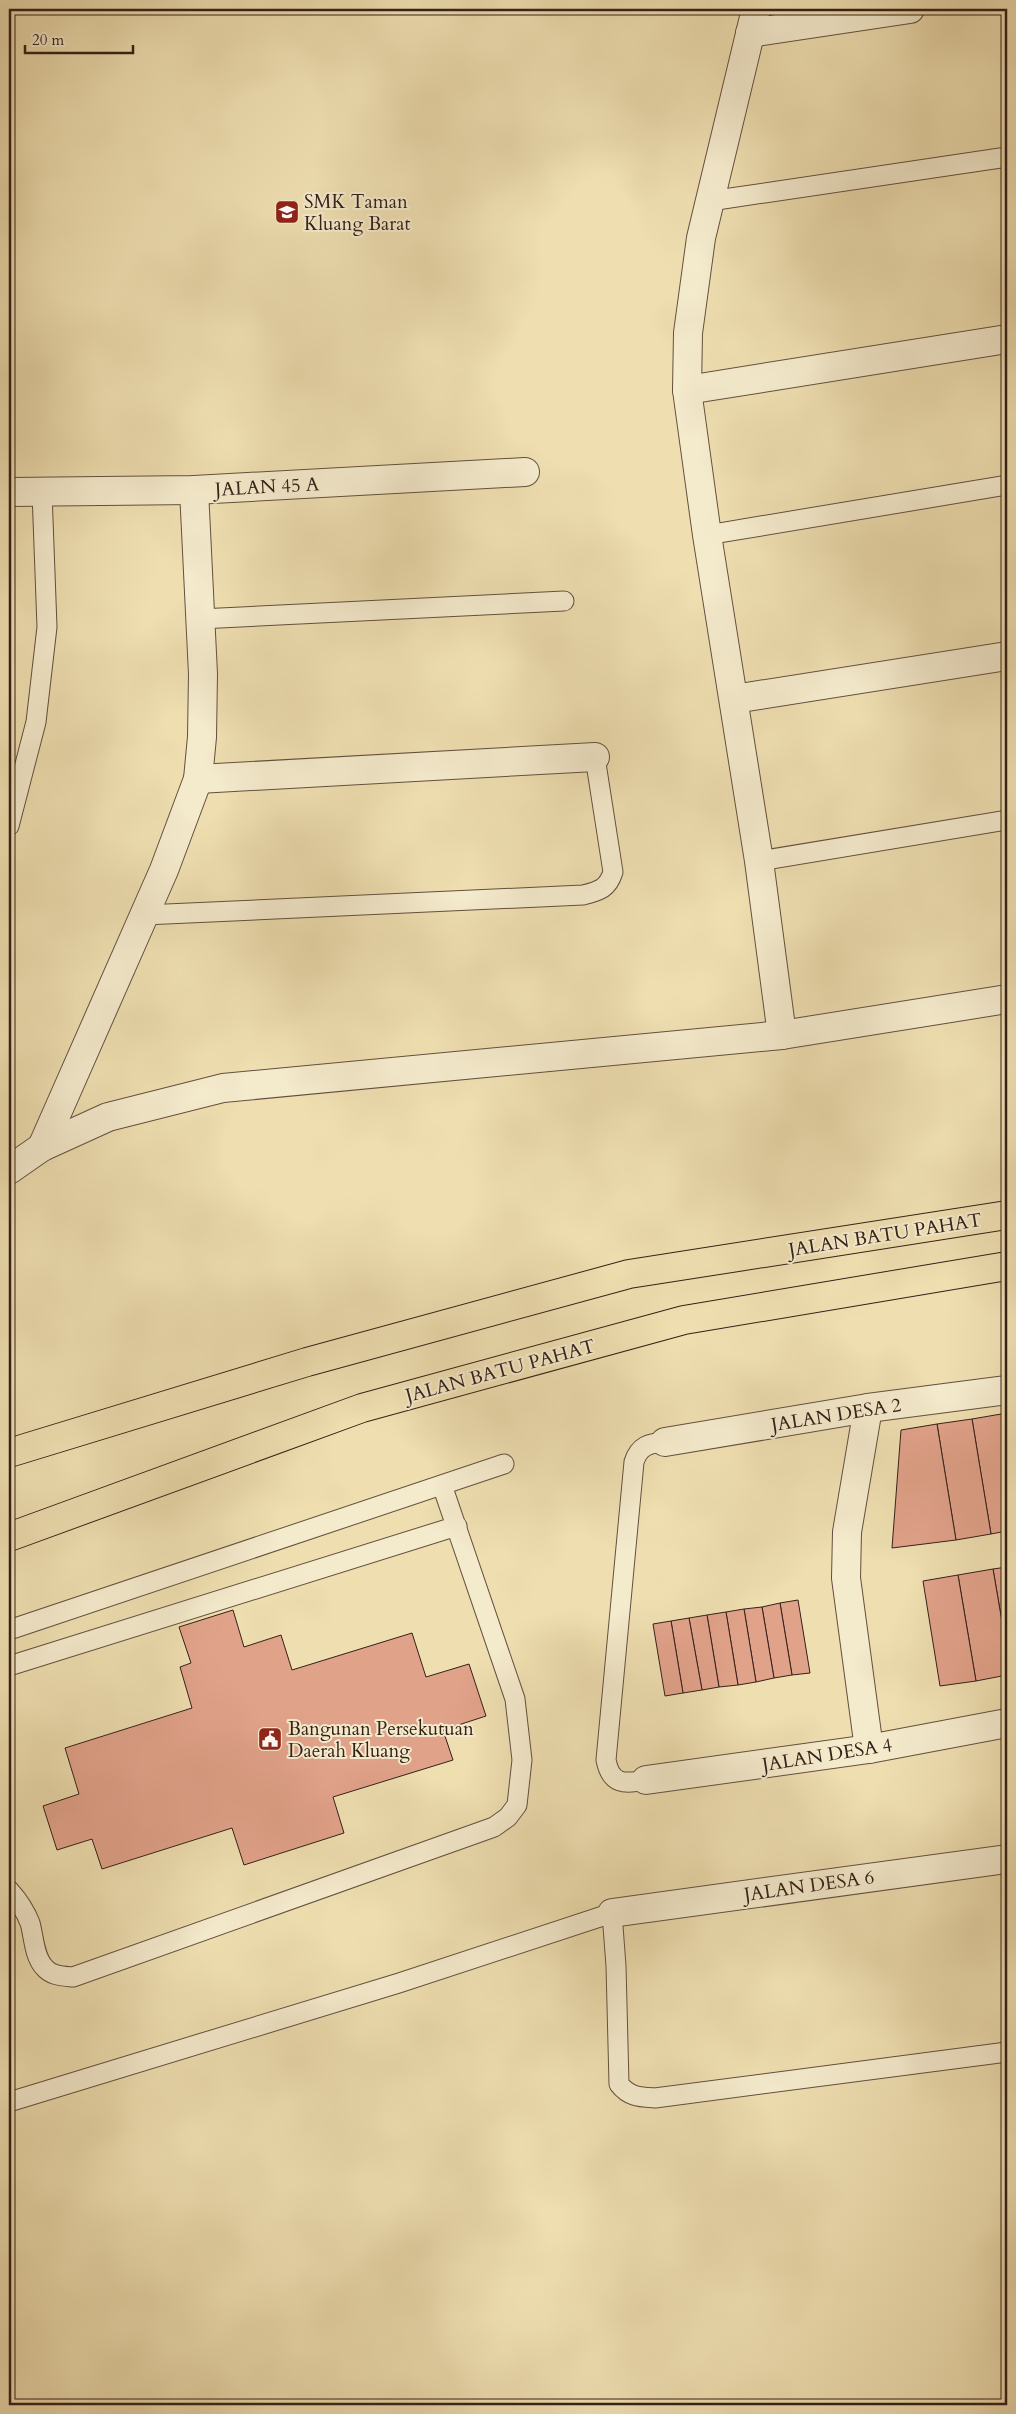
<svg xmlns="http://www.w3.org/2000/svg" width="1016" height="2414" viewBox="0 0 1016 2414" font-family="Cardo,serif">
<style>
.building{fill:#e1a28a;stroke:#352018}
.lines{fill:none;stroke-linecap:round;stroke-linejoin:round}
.service-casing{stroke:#63503e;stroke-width:21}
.minor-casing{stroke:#63503e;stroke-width:30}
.trunk-casing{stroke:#352018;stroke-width:30}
.service{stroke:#f4eacc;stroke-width:19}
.minor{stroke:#f4eacc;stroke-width:28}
.trunk{stroke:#eedeb0;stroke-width:28}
.labels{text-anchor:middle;stroke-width:4;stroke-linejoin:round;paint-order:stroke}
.poi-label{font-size:19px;fill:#352018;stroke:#f4eacc;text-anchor:start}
.street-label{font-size:19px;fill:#352018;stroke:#f4eacc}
</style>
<rect width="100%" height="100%" fill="#eedeb0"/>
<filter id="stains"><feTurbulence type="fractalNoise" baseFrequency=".004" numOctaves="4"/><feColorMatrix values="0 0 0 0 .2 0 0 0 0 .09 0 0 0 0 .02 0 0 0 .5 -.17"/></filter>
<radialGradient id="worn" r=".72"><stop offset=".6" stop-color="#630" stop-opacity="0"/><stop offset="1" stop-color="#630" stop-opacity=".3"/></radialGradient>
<g class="building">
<polygon points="1007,1413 1007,1531 991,1534 972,1419"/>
<polygon points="972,1419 991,1534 956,1540 937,1424"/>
<polygon points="937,1424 956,1540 892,1548 901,1430"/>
<polygon points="1007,1567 1007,1651 993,1569"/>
<polygon points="993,1569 1007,1651 1007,1675 976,1681 958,1575"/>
<polygon points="958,1575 976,1681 940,1686 923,1581"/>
<polygon points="798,1600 810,1673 792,1675 780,1603"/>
<polygon points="780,1603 792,1675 774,1678 762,1607"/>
<polygon points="762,1607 774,1678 756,1682 744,1609"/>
<polygon points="744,1609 756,1682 738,1685 726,1612"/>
<polygon points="233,1610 244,1647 281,1635 292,1670 412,1633 426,1677 469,1664 486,1716 443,1730 453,1760 333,1797 344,1833 244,1865 232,1828 102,1869 92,1839 57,1850 43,1806 79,1794 65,1748 192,1708 180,1667 191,1663 179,1627"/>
<polygon points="726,1612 738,1685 719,1687 707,1615"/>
<polygon points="707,1615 719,1687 702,1690 689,1618"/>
<polygon points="689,1618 702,1690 683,1693 671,1621"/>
<polygon points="671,1621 683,1693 665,1696 653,1624"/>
</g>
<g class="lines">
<defs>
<g id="service">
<polyline points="710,201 1007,157"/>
<polyline points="707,535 1007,485"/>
<polyline points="200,619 564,601"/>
<polyline points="9,826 36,722 47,627 42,492"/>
<polyline points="759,861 1007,820"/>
<path d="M 144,915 L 583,895 C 600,891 608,888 613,872 L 595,757"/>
<polyline points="9,1630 504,1464"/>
<polyline points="9,1666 457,1526"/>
<path d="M 646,1780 C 624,1784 611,1785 606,1760 L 634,1462 C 639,1446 649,1443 665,1442"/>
<path d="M 9,1890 C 18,1900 25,1910 30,1923 C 34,1937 34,1956 44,1967 C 51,1976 63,1976 73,1977 L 494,1827 L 508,1817 L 517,1805 L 522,1760 L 515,1699 L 442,1485"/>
<path d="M 9,2102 L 399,1983 L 612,1913 L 616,1966 L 619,2084 C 629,2097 640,2097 655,2098 L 1007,2052"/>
</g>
<g id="minor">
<polyline points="756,9 701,238 688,333 687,390 707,535 759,861 782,1035"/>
<polyline points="750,33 910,9"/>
<polyline points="687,390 1007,339"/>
<polyline points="9,492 194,490 525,472"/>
<polyline points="734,699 1007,656"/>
<polyline points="198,779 595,757"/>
<polyline points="42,1147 164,870 198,779 202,737 203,674 194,490"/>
<polyline points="9,1170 42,1147 108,1117 223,1088 782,1035 1007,999"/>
<polyline points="868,1408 847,1532 846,1578 869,1749"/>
<polyline points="665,1442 868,1408 1007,1390"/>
<polyline points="646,1780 869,1749 1007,1723"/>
<polyline points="612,1913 1007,1859"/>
</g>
<g id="trunk">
<polyline points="9,1453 307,1362 629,1274 1007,1215"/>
<polyline points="9,1537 362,1408 684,1320 1007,1266"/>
</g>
</defs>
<use href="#service" class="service-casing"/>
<use href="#minor" class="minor-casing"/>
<use href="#trunk" class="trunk-casing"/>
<use href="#service" class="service"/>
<use href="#minor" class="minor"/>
<use href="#trunk" class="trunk"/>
</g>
<defs>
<symbol id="school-square" viewBox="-11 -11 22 22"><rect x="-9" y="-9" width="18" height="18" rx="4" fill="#8f2418" stroke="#f4eacc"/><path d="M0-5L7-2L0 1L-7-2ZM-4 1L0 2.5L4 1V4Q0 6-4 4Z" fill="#fff"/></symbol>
<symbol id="civic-square" viewBox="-11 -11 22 22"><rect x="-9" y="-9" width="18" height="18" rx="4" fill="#8f2418" stroke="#f4eacc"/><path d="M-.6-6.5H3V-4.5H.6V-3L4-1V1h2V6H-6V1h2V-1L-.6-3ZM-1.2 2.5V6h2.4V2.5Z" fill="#fff"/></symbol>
</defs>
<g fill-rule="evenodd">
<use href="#school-square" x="273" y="198" width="28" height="28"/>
<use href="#civic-square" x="256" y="1725" width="28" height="28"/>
</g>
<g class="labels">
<g class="poi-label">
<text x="304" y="208">SMK Taman<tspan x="304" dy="22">Kluang Barat</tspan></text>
<text x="288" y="1735">Bangunan Persekutuan<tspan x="288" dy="22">Daerah Kluang</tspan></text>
</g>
<g class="street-label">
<text transform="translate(267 486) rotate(-3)" y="7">JALAN 45 A</text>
<text transform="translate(885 1234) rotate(-9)" y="7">JALAN BATU PAHAT</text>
<text transform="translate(500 1370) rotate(-15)" y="7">JALAN BATU PAHAT</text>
<text transform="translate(836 1414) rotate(-9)" y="7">JALAN DESA 2</text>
<text transform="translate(827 1754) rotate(-9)" y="7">JALAN DESA 4</text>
<text transform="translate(809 1885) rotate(-8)" y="7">JALAN DESA 6</text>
</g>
</g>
<rect width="1016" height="2414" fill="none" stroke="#eedeb0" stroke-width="30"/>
<rect x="10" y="10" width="996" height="2394" fill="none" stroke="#352018" stroke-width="2.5"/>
<rect x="15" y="15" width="986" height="2384" fill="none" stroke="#352018"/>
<path d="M25 45v8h108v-8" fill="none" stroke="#352018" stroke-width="2.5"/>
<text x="32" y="45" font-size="15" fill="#352018" stroke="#f4eacc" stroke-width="4" paint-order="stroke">20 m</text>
<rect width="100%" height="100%" filter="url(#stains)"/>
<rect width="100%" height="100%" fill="url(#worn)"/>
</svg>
